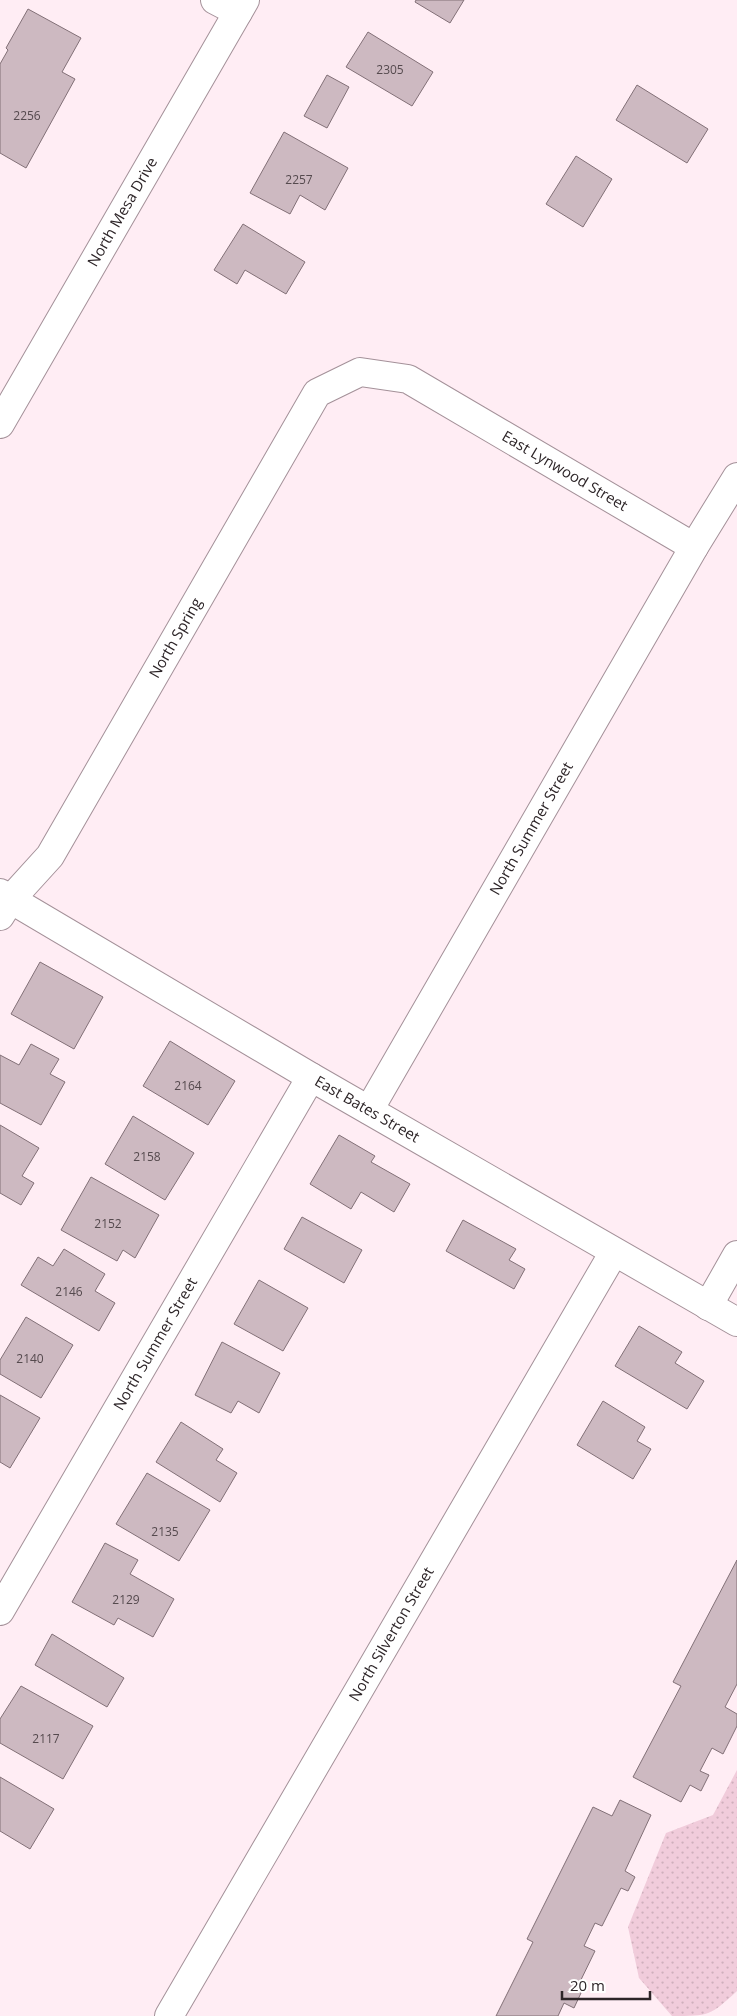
<svg xmlns="http://www.w3.org/2000/svg" width="737" height="2016" viewBox="0 0 737 2016" font-family="'Open Sans',sans-serif">
<style>
.park{fill:url(#park-dots)}
.building{fill:#cdb9c1;stroke:#827077}
.lines{fill:none;stroke-linecap:round;stroke-linejoin:round}
.minor-casing{stroke:#a49199;stroke-width:30}
.minor{stroke:#fff;stroke-width:28}
.labels{text-anchor:middle;stroke-width:4;stroke-linejoin:round;paint-order:stroke}
.number-label{font-size:12px;fill:#554a4e}
.street-label{font-size:15px;fill:#2d2528;stroke:#fff}
</style>
<defs>
<pattern id="park-dots" width="8" height="8" patternUnits="userSpaceOnUse" patternTransform="scale(1.25)"><rect width="8" height="8" fill="#f1ccdb"/><path d="M2 2h.1M6 6h.1" fill="none" stroke="#cfafbc" stroke-width="1.8" stroke-linecap="round"/></pattern>
</defs>
<rect width="100%" height="100%" fill="#ffedf4"/>
<path class="park" d="M 737,1770 L 737,1991 C 710,2016 709,2016 672,2016 L 639,1978 L 628,1927 L 666,1833 L 713,1815 Z"/>
<g class="building">
<polygon points="416,0 464,0 450,23 415,2"/>
<polygon points="28,9 81,38 62,72 75,79 26,168 0,153 0,64 8,50 6,48"/>
<polygon points="368,32 433,72 412,106 346,67"/>
<polygon points="327,75 349,87 327,128 304,116"/>
<polygon points="637,85 708,129 687,163 616,120"/>
<polygon points="284,132 348,168 325,210 300,195 290,214 250,193"/>
<polygon points="576,156 612,179 583,227 546,204"/>
<polygon points="243,224 305,262 286,294 245,270 237,284 214,270"/>
<polygon points="40,962 103,997 74,1049 11,1014"/>
<polygon points="170,1041 235,1081 208,1125 143,1086"/>
<polygon points="31,1044 59,1059 50,1074 65,1082 41,1125 0,1103 0,1055 19,1065"/>
<polygon points="133,1116 194,1153 165,1200 105,1164"/>
<polygon points="0,1125 39,1148 22,1176 34,1183 21,1205 0,1193"/>
<polygon points="339,1135 375,1156 371,1162 410,1184 394,1212 361,1192 351,1209 310,1184"/>
<polygon points="91,1177 159,1215 135,1258 123,1250 117,1261 61,1230"/>
<polygon points="302,1217 362,1250 344,1283 284,1249"/>
<polygon points="463,1220 516,1249 509,1260 525,1269 514,1289 446,1251"/>
<polygon points="64,1249 105,1274 95,1291 115,1303 99,1331 21,1285 38,1257 53,1266"/>
<polygon points="259,1280 308,1308 283,1351 234,1324"/>
<polygon points="26,1317 73,1345 41,1398 0,1374 0,1360"/>
<polygon points="639,1326 682,1352 675,1363 704,1381 687,1409 615,1366"/>
<polygon points="222,1342 280,1373 259,1413 238,1401 231,1413 195,1395"/>
<polygon points="0,1395 40,1418 10,1468 0,1462"/>
<polygon points="603,1401 645,1427 637,1441 651,1449 633,1479 577,1445"/>
<polygon points="181,1422 223,1449 216,1460 237,1473 220,1502 156,1462"/>
<polygon points="147,1473 210,1510 179,1561 116,1524"/>
<polygon points="105,1543 138,1560 130,1574 174,1599 153,1637 118,1618 114,1625 72,1602"/>
<polygon points="737,1560 737,1684 725,1707 737,1714 737,1726 723,1754 712,1748 700,1771 709,1775 701,1791 690,1785 681,1802 633,1777 681,1686 673,1682"/>
<polygon points="52,1634 124,1678 107,1707 35,1665"/>
<polygon points="21,1686 93,1726 63,1779 0,1743 0,1719"/>
<polygon points="0,1777 54,1809 30,1849 0,1831"/>
<polygon points="620,1800 651,1815 625,1871 635,1877 628,1891 621,1888 602,1926 595,1923 584,1946 595,1951 576,1990 581,1993 574,2008 564,2003 558,2016 496,2016 533,1942 527,1939 593,1807 612,1816"/>
</g>
<g class="lines">
<defs>
<g id="minor">
<polyline points="215,0 238,12"/>
<path id="s1" d="M 0,424 L 245,0"/>
<path id="s2" d="M 0,893 L 311,1077 L 737,1322"/>
<path id="s3" d="M 0,916 L 10,900 L 50,856 L 317,393 L 360,372 L 408,379 L 694,547"/>
<path id="s4" d="M 369,1110 L 694,547 L 737,477"/>
<polyline points="708,1306 737,1255"/>
<path id="s5" d="M 0,1611 L 311,1077"/>
<path id="s6" d="M 169,2016 L 614,1252"/>
</g>
</defs>
<use href="#minor" class="minor-casing"/>
<use href="#minor" class="minor"/>
</g>
<g class="labels">
<g class="number-label">
<text x="390" y="74">2305</text>
<text x="27" y="120">2256</text>
<text x="299" y="184">2257</text>
<text x="188" y="1090">2164</text>
<text x="147" y="1161">2158</text>
<text x="108" y="1228">2152</text>
<text x="69" y="1296">2146</text>
<text x="30" y="1363">2140</text>
<text x="165" y="1536">2135</text>
<text x="126" y="1604">2129</text>
<text x="46" y="1743">2117</text>
</g>
<g class="street-label">
<text dy="5" stroke="none"><textPath href="#s1" startOffset="245">North Mesa Drive</textPath></text>
<text dy="5" stroke="none"><textPath href="#s3" startOffset="891">East Lynwood Street</textPath></text>
<text dy="5" stroke="none"><textPath href="#s3" startOffset="330">North Spring</textPath></text>
<text dy="5" stroke="none"><textPath href="#s4" startOffset="325">North Summer Street</textPath></text>
<text dy="5" stroke="none"><textPath href="#s2" startOffset="426">East Bates Street</textPath></text>
<text dy="5" stroke="none"><textPath href="#s5" startOffset="309">North Summer Street</textPath></text>
<text dy="5" stroke="none"><textPath href="#s6" startOffset="442">North Silverton Street</textPath></text>
</g>
</g>
<path d="M562 1991v8h88v-8" fill="none" stroke="#2d2528" stroke-width="2.5"/>
<text x="570" y="1991" font-size="15" fill="#2d2528" stroke="#ffffff" stroke-width="4" paint-order="stroke">20 m</text>
</svg>
